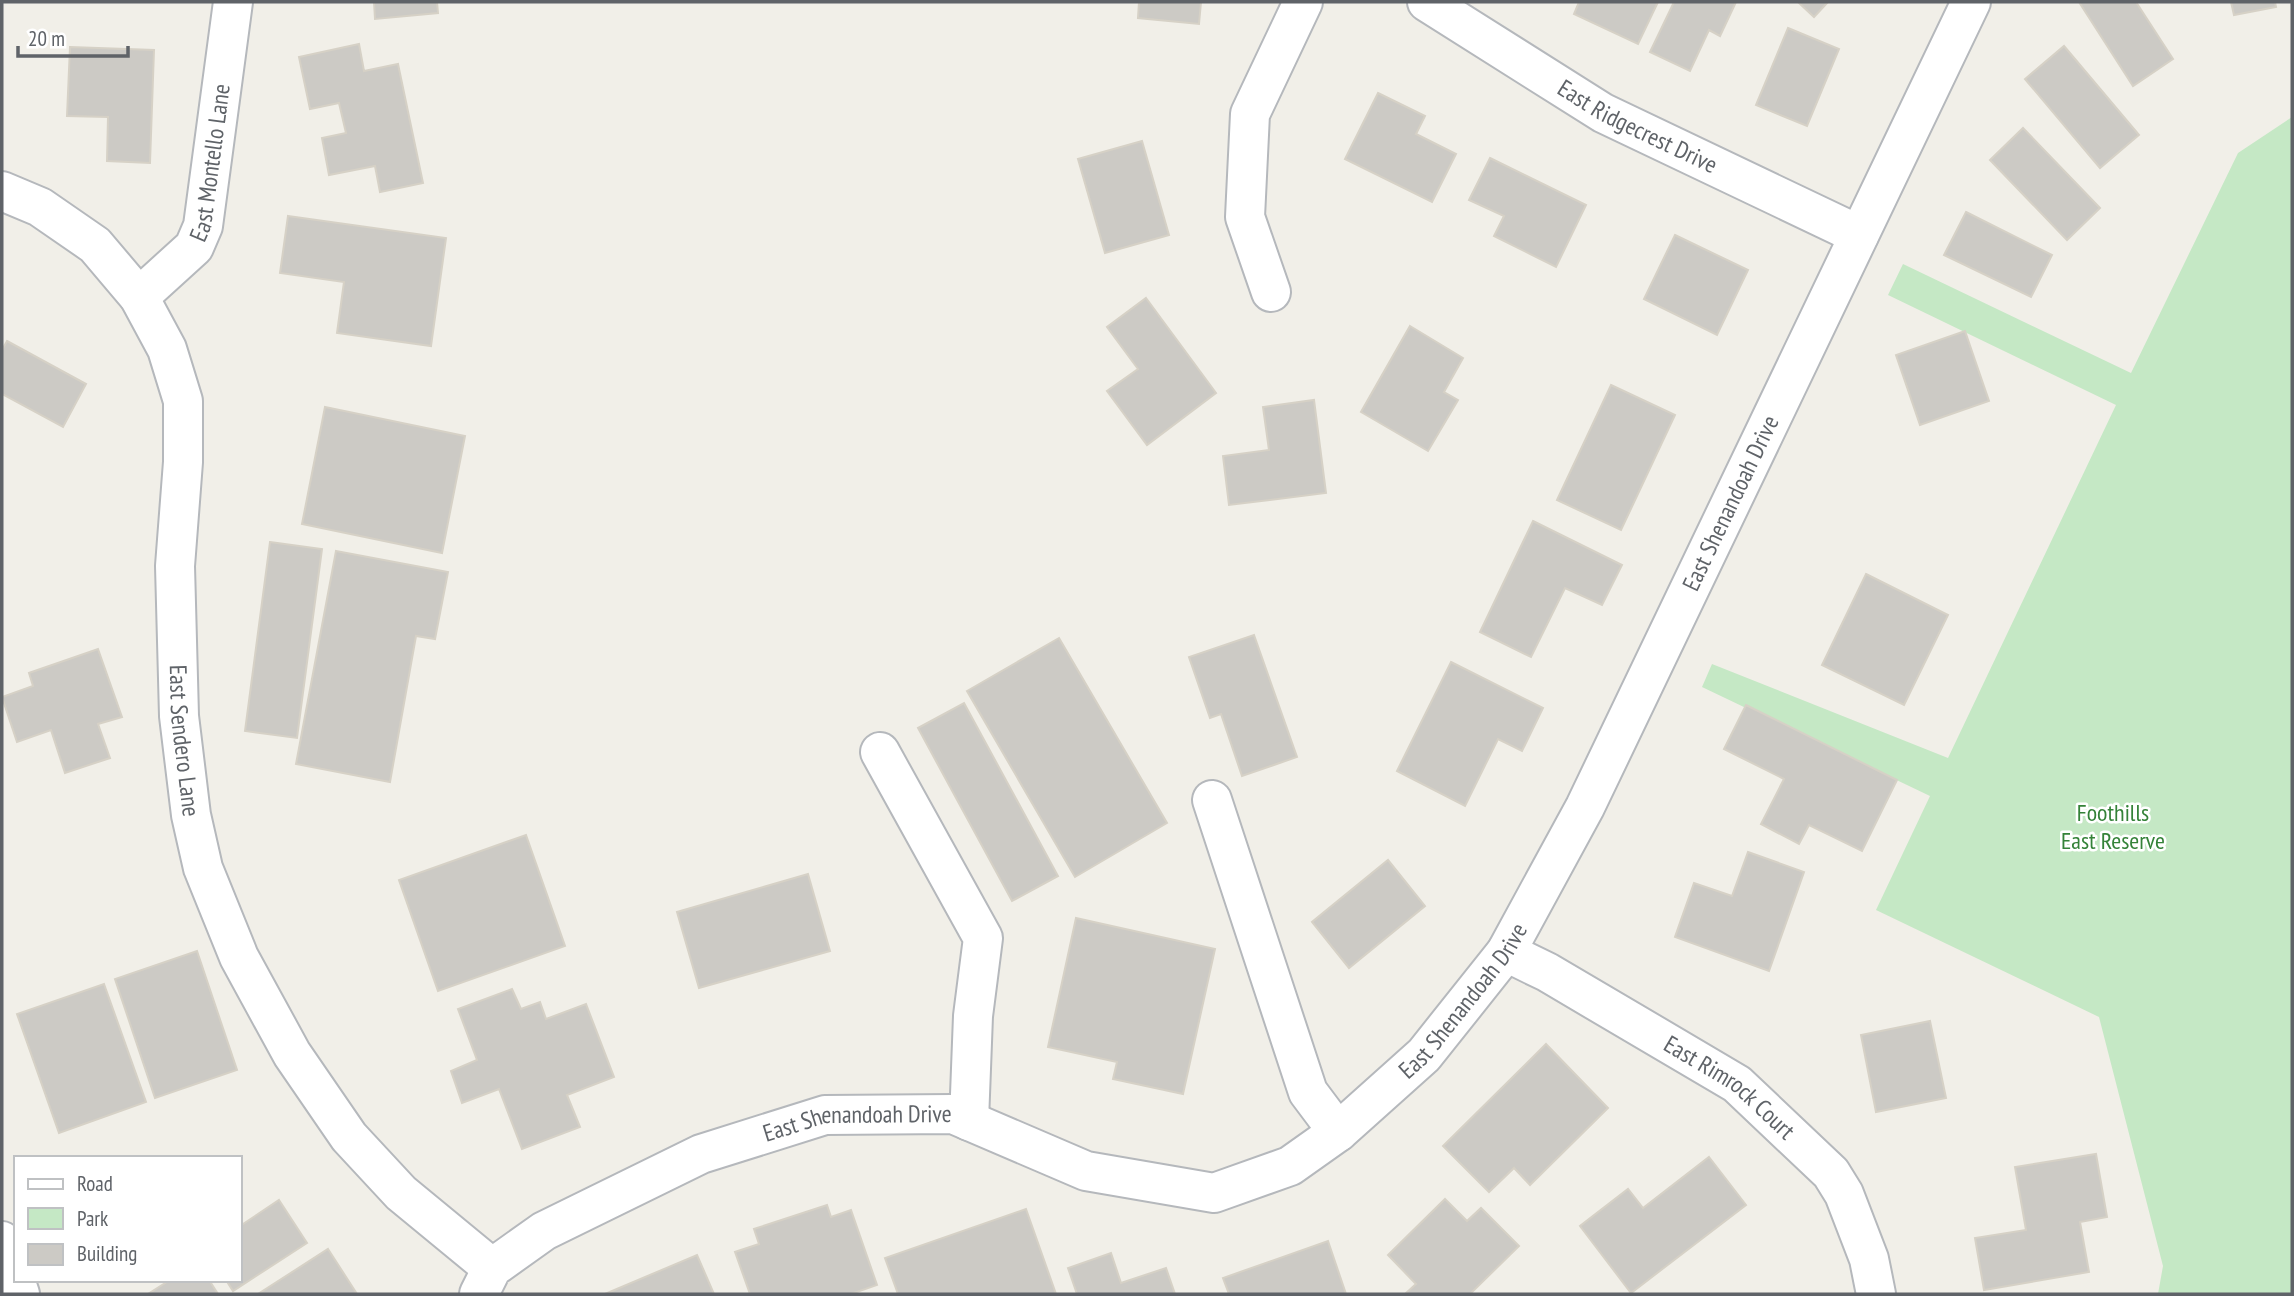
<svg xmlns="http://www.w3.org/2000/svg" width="2294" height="1296" viewBox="0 0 2294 1296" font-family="'PT Sans Narrow',sans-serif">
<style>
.green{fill:#c5e8c5}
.building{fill:#cccac5;stroke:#d6d1c6;stroke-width:2}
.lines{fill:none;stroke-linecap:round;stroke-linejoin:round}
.minor-casing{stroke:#b5b8bc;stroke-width:42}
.minor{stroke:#fff;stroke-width:38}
.labels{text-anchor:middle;stroke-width:5;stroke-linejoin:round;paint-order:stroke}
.street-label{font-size:24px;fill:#5f6368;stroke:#fff}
.park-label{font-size:24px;fill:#348238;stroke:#fff}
</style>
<rect width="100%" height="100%" fill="#f1efe8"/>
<polygon class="green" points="2292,117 2292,1294 2158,1294 2163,1266 2099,1017 1876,910 1930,796 1702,687 1712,664 1948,758 2116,405 1888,295 1903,264 2131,373 2238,153"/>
<g class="building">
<polygon points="374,2 437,2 438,13 375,19"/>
<polygon points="1139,2 1201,2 1199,24 1138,18"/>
<polygon points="1579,2 1658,2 1638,44 1574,14"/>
<polygon points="1674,2 1736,2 1720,36 1709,30 1690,71 1650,52"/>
<polygon points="1798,2 1828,2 1814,17"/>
<polygon points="2079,2 2136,2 2173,59 2133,86"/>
<polygon points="2231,2 2275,2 2276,7 2234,15"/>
<polygon points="1788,28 1839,49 1807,126 1756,105"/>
<polygon points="359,44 364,71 398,64 423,183 380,192 375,166 329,175 322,138 346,133 339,103 310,109 299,57"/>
<polygon points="2064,46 2139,135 2100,168 2025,79"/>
<polygon points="70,47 154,50 150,163 107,161 108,117 67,116"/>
<polygon points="1378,93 1425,116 1416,134 1456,154 1432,202 1345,159"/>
<polygon points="2023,128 2100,208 2067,240 1990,160"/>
<polygon points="1142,141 1169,235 1105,253 1078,159"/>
<polygon points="1490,158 1586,205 1556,267 1494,236 1504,216 1469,200"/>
<polygon points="1966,212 2052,255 2031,297 1944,255"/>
<polygon points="288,216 446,238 431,346 337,333 344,282 280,273"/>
<polygon points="1675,235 1748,270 1717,335 1644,299"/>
<polygon points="1146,298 1216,393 1147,445 1107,391 1138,369 1107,327"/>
<polygon points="1410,326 1463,358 1444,392 1458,400 1428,451 1361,412"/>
<polygon points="1965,331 1989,401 1920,425 1896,355"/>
<polygon points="7,341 86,384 63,427 2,394 2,350"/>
<polygon points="1611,385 1675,415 1621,530 1557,500"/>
<polygon points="1314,400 1326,493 1229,505 1223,456 1269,450 1263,407"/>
<polygon points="325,407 465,436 442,553 302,524"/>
<polygon points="1533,521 1622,565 1602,605 1565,588 1531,657 1480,632"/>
<polygon points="270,542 322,549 297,738 245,731"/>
<polygon points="336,551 448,572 435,639 416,636 390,782 296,764"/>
<polygon points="1866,574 1948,615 1904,705 1822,665"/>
<polygon points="1254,635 1297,757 1242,776 1221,714 1210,718 1189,657"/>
<polygon points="1059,638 1167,823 1075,877 967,691"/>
<polygon points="98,649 122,717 98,724 110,758 65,773 51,730 17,742 2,697 33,686 29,673"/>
<polygon points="1451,662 1543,708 1522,751 1498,739 1465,806 1397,771"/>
<polygon points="964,703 1058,876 1012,901 918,728"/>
<polygon points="1746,705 1897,780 1862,851 1809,825 1799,844 1761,824 1784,779 1724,749"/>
<polygon points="526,835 565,946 438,991 399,880"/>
<polygon points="1748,852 1804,872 1769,971 1675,937 1694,883 1732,896"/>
<polygon points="1388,860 1425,906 1349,968 1312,922"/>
<polygon points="808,874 830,951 699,988 677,912"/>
<polygon points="1076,918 1215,949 1183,1094 1113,1079 1117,1062 1048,1047"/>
<polygon points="197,951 237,1070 155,1098 115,979"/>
<polygon points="104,984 146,1102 59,1133 17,1014"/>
<polygon points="512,989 521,1009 540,1002 546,1019 586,1004 614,1077 567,1095 580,1127 522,1149 499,1089 462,1103 451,1071 477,1060 458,1009"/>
<polygon points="1930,1021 1946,1098 1876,1112 1861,1035"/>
<polygon points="1546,1044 1608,1108 1530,1185 1514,1168 1489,1192 1443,1146"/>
<polygon points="2096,1154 2107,1217 2080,1222 2089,1272 1984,1290 1975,1238 2026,1230 2015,1167"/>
<polygon points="1709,1157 1746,1205 1631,1293 1580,1226 1628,1189 1643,1208"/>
<polygon points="1445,1199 1467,1221 1481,1208 1519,1246 1470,1294 1405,1294 1416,1284 1388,1255"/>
<polygon points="279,1200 307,1243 233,1291 226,1280 240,1280 240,1226"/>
<polygon points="827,1205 831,1217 851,1210 877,1285 851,1294 750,1294 735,1252 759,1244 754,1229"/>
<polygon points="1026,1209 1056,1294 898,1294 885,1258"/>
<polygon points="1328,1241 1346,1294 1229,1294 1223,1278"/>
<polygon points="328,1249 357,1294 258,1294"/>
<polygon points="1111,1253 1121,1283 1166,1268 1175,1294 1077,1294 1068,1268"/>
<polygon points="697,1255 714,1294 605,1294"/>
<polygon points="170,1280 209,1280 218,1294 148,1294"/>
</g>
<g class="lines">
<defs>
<g id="minor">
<path id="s1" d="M 1427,2 L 1603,113 L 1859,235"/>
<path id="s2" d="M 2,191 L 40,207 L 95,245 L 139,297 L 167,349 L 183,401 L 183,462 L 175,566 L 179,716 L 191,815 L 203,868 L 239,957 L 292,1054 L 349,1137 L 401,1193 L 492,1268"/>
<polyline points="1271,292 1245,217 1250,114 1303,2"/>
<path id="s3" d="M 139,297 L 194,247 L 203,226 L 233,2"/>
<polyline points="880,752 983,938 973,1016 969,1121"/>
<polyline points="1212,800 1308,1092 1338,1132"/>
<path id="s4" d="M 1506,952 L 1547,972 L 1737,1084 L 1831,1173 L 1844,1194 L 1869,1259 L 1876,1294"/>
<polyline points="2,1241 20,1294"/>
<path id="s5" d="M 479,1294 L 492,1268 L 544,1231 L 701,1154 L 825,1115 L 953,1114 L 1086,1171 L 1214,1193 L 1290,1166 L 1338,1132 L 1424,1055 L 1506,952 L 1585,807 L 1971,2"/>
</g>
</defs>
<use href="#minor" class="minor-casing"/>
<use href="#minor" class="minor"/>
</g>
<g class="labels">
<g class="street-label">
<text dy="8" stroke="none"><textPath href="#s1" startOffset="245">East Ridgecrest Drive</textPath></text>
<text dy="8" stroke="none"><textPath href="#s3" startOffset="161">East Montello Lane</textPath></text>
<text dy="8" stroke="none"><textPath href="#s5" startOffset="1689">East Shenandoah Drive</textPath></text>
<text dy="8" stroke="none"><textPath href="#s2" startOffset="630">East Sendero Lane</textPath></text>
<text dy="8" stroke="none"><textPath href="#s5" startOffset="1122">East Shenandoah Drive</textPath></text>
<text dy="8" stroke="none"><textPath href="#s4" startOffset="262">East Rimrock Court</textPath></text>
<text dy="8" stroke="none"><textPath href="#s5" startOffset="429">East Shenandoah Drive</textPath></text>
</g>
<g class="park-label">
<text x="2113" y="821">Foothills<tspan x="2113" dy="28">East Reserve</tspan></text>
</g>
</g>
<rect width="2294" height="1296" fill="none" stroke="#5f6368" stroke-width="7"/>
<rect x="14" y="1156" width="228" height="126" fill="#ffffff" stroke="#bfc1c3" stroke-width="2"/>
<rect x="28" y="1179" width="35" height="10" fill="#ffffff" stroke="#bfc1c3" stroke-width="2"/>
<text x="77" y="1191" font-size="21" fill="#5f6368">Road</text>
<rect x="28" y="1208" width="35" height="21" fill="#c5e8c5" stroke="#bfc1c3" stroke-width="2"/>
<text x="77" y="1226" font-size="21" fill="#5f6368">Park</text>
<rect x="28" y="1244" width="35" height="21" fill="#cccac5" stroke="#bfc1c3" stroke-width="2"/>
<text x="77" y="1261" font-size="21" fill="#5f6368">Building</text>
<path d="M18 46v10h110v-10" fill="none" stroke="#5f6368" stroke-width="3.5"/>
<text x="28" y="46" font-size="21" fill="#5f6368" stroke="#ffffff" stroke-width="5" paint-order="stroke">20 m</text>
</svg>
